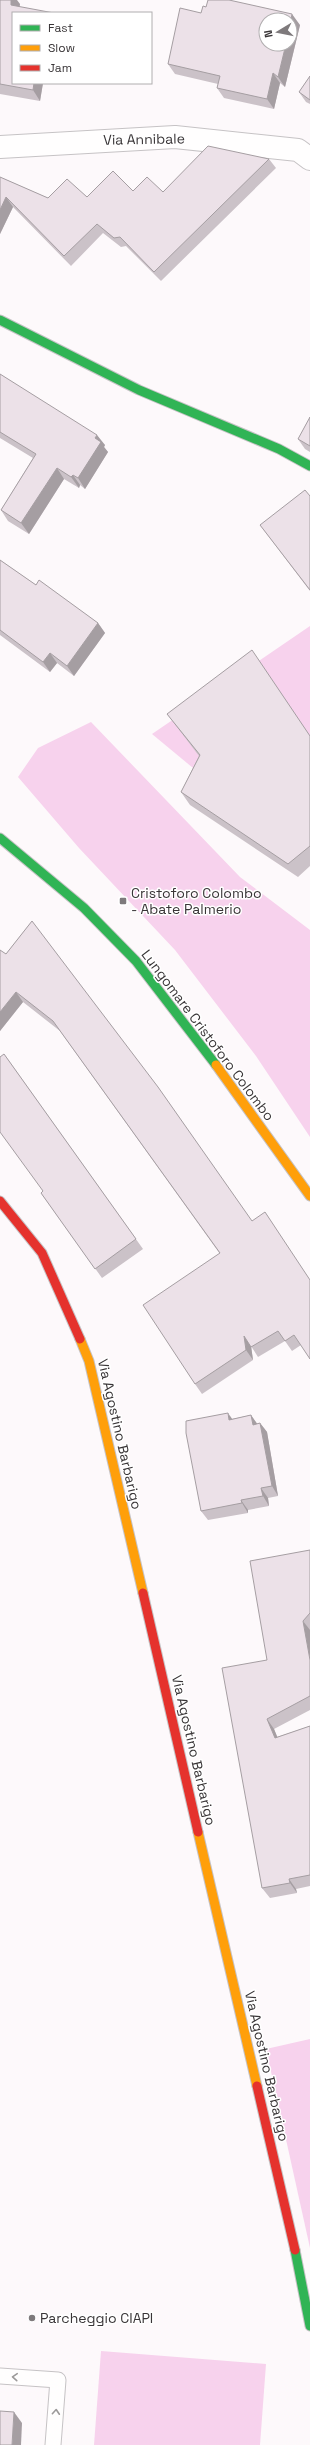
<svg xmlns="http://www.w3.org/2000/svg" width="310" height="2445" viewBox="0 0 310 2445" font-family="'Space Grotesk',sans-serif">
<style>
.green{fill:#f7d2ed}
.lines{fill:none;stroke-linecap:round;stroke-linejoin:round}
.lane-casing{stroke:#c6c3c5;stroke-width:17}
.street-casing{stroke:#c6c3c5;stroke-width:24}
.fast-casing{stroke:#c6c3c5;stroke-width:11}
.slow-casing{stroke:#c6c3c5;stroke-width:11}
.jam-casing{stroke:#c6c3c5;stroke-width:11}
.lane{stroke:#fffefe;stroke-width:15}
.street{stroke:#fffefe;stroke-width:22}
.fast{stroke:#30b455;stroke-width:9}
.slow{stroke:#ff9f0a;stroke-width:9}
.jam{stroke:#e5322d;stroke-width:9}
.wall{fill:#cbc2c8}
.shaded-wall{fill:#a59ea2}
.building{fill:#ece1e8;stroke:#a59ea2}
.oneway{stroke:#9c9a9a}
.poi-dot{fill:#7e7a7c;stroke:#fff;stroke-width:1.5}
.labels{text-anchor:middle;stroke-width:3;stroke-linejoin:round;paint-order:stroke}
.street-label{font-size:14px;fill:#393537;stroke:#fff}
.poi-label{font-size:14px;fill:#393537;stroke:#fff;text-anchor:start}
</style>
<rect width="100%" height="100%" fill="#fdf9fb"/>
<g class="green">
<polygon points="310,626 310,865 152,734"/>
<polygon points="91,722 240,877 310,930 310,1137 256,1056 175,950 79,848 18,777 38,748"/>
<polygon points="310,2039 310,2248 266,2049"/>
<polygon points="101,2351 266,2364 260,2445 94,2445"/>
</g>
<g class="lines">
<defs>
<polyline id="lane" points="0,2376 58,2380 53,2445"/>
<polyline id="street" points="0,147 175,137 298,150 310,159"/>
<g id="fast">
<polyline points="0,320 139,390 279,449 310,466"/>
<polyline points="0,838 84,908 136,961 216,1065"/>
<polyline points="295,2250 310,2326"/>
</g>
<g id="slow">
<polyline points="216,1065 310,1196"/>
<polyline points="80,1339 89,1361 143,1593"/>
<polyline points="198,1832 257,2086"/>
</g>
<g id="jam">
<polyline points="0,1201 42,1253 80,1339"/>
<polyline points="143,1593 198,1832"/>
<polyline points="257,2086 295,2250"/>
</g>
</defs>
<use href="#lane" class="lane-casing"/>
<use href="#street" class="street-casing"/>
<use href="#fast" class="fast-casing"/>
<use href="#slow" class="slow-casing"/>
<use href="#jam" class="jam-casing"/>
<use href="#lane" class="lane"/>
<use href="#street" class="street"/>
<use href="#fast" class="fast"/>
<use href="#slow" class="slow"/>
<use href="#jam" class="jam"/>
</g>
<g class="wall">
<polygon points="0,0 20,4 13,83 43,83 40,101 0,94"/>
<polygon points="206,7 300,25 285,87 280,83 274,109 224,98 217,88 218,84 175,74 168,64"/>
<polygon points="310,76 310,104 306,102 299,92"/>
<polygon points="269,159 276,168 161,281 126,246 121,247 103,233 71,266 13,207 0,234 0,177 48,198 87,197 133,191 163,192"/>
<polygon points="0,374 105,445 104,447 108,452 85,489 80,485 79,488 64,479 29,534 8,521 1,510 33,458 0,438"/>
<polygon points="310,417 310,452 305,449 298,439"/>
<polygon points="310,496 310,591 260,525"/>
<polygon points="0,560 36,585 98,623 105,633 74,676 57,663 50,672 0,635"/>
<polygon points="167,714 310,736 310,866 298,877 190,805 181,792 199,756 177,727"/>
<polygon points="32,921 301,1345 292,1351 285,1341 258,1357 251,1346 253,1360 202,1394 195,1384 220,1254 60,1031 23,1002 0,1031 0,950 6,954"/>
<polygon points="4,1054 143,1249 102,1278 41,1193 43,1191"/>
<polygon points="251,1415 257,1424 260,1423 267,1432 278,1496 268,1498 269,1506 248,1510 248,1513 208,1520 201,1511 232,1419"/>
<polygon points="310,1550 310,1710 274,1729 277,1737 310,1726 310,1886 296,1889 297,1893 270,1898 262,1888 267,1660"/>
</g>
<g class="shaded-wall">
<polygon points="11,0 17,0 20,4 18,13 11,5"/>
<polygon points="292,14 300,25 285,87 278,77 286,44 290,44 290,25"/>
<polygon points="273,73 280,83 274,109 267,99"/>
<polygon points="34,83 43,83 40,101 33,90"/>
<polygon points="6,197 13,207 0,234 0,210"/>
<polygon points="97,435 105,445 104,447 108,452 85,489 78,478 95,438"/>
<polygon points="57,468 64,479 29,534 21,523"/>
<polygon points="73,475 80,485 79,488 71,477"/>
<polygon points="98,623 105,633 74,676 67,666"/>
<polygon points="50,653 57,663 50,672 43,662"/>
<polygon points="16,992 23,1002 0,1031 0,1012"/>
<polygon points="244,1336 251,1346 253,1360 246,1350"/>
<polygon points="228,1413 235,1423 229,1420"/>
<polygon points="251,1415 258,1425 253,1425"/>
<polygon points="260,1423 267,1432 278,1496 272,1486"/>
<polygon points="261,1488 268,1498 269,1506 263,1496"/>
<polygon points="241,1500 248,1510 248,1513 242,1503"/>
<polygon points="303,1621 310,1630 310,1660"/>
<polygon points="267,1719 274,1729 282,1748 275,1738"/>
<polygon points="289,1879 296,1889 297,1893 290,1883"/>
<polygon points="14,2412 22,2423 21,2445 12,2445"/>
</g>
<g class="building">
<polygon points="0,0 11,0 11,5 54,13 13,13 13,83 34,83 33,90 0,84"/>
<polygon points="208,0 229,0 292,14 290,25 290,20 266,20 266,44 286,44 278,77 273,73 267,99 217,88 220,76 168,64 180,8 201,13 203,6 206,7"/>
<polygon points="310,76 310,100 299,92"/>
<polygon points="208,146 269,159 154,272 120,237 114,238 97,224 64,256 6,197 0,210 0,177 48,198 67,179 87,197 113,171 133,191 147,177 163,192"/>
<polygon points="0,374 97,435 95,438 101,442 78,478 73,475 71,477 57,468 21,523 1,510 36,454 0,432"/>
<polygon points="310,417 310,446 298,439"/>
<polygon points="305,490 310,496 310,590 260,525"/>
<polygon points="0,560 36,585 39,580 98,623 67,666 50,653 43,662 0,630"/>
<polygon points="252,650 310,736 310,846 288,864 181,792 200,755 167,714"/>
<polygon points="32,921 158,1087 252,1221 265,1212 310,1280 310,1359 294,1335 285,1341 278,1331 251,1347 244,1336 246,1350 195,1384 143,1305 220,1253 53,1021 16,992 0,1012 0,950 6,954"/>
<polygon points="4,1054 136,1239 95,1269 41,1193 43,1191 0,1132 0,1057"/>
<polygon points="228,1413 229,1420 251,1415 253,1425 260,1423 272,1486 261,1488 263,1496 241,1500 242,1503 201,1511 186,1433 186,1421"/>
<polygon points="310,1550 310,1613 303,1621 310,1660 310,1696 267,1719 275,1738 310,1726 310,1875 289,1879 290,1883 262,1888 222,1668 267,1660 250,1561"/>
<polygon points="0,2411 14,2412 12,2445 0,2445"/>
</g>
<defs><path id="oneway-chevron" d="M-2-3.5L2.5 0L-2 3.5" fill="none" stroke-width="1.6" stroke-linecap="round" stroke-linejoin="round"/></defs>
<g class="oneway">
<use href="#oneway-chevron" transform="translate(15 2377) rotate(-176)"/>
<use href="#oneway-chevron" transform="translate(56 2412) rotate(-86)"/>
</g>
<g class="poi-dot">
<rect x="119" y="897" width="8" height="8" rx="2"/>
<circle cx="32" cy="2318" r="4"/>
</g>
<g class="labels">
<g class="street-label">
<text transform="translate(144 139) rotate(-1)" y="5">Via Annibale</text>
<text transform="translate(208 1035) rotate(53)" y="5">Lungomare Cristoforo Colombo</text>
<text transform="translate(120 1434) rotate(77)" y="5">Via Agostino Barbarigo</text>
<text transform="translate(194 1750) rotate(77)" y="5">Via Agostino Barbarigo</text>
<text transform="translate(267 2066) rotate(77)" y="5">Via Agostino Barbarigo</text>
</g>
<g class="poi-label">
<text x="131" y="898">Cristoforo Colombo<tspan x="131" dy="16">- Abate Palmerio</tspan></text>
<text x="40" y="2323">Parcheggio CIAPI</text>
</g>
</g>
<rect x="12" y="12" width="140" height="72" fill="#ffffff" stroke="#b0aeaf"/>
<rect x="20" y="25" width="20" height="6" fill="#30b455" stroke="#b0aeaf"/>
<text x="48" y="32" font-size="12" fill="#393537">Fast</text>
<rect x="20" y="45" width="20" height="6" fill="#ff9f0a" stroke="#b0aeaf"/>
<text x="48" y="52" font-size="12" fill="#393537">Slow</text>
<rect x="20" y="65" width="20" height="6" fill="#e5322d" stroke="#b0aeaf"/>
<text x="48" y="72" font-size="12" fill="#393537">Jam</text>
<g transform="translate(278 32) rotate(260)"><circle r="19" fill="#ffffff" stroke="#b0aeaf"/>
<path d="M0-3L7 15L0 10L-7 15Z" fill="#7e7a7c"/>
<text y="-6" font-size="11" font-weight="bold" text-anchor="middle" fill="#393537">N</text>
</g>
</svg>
